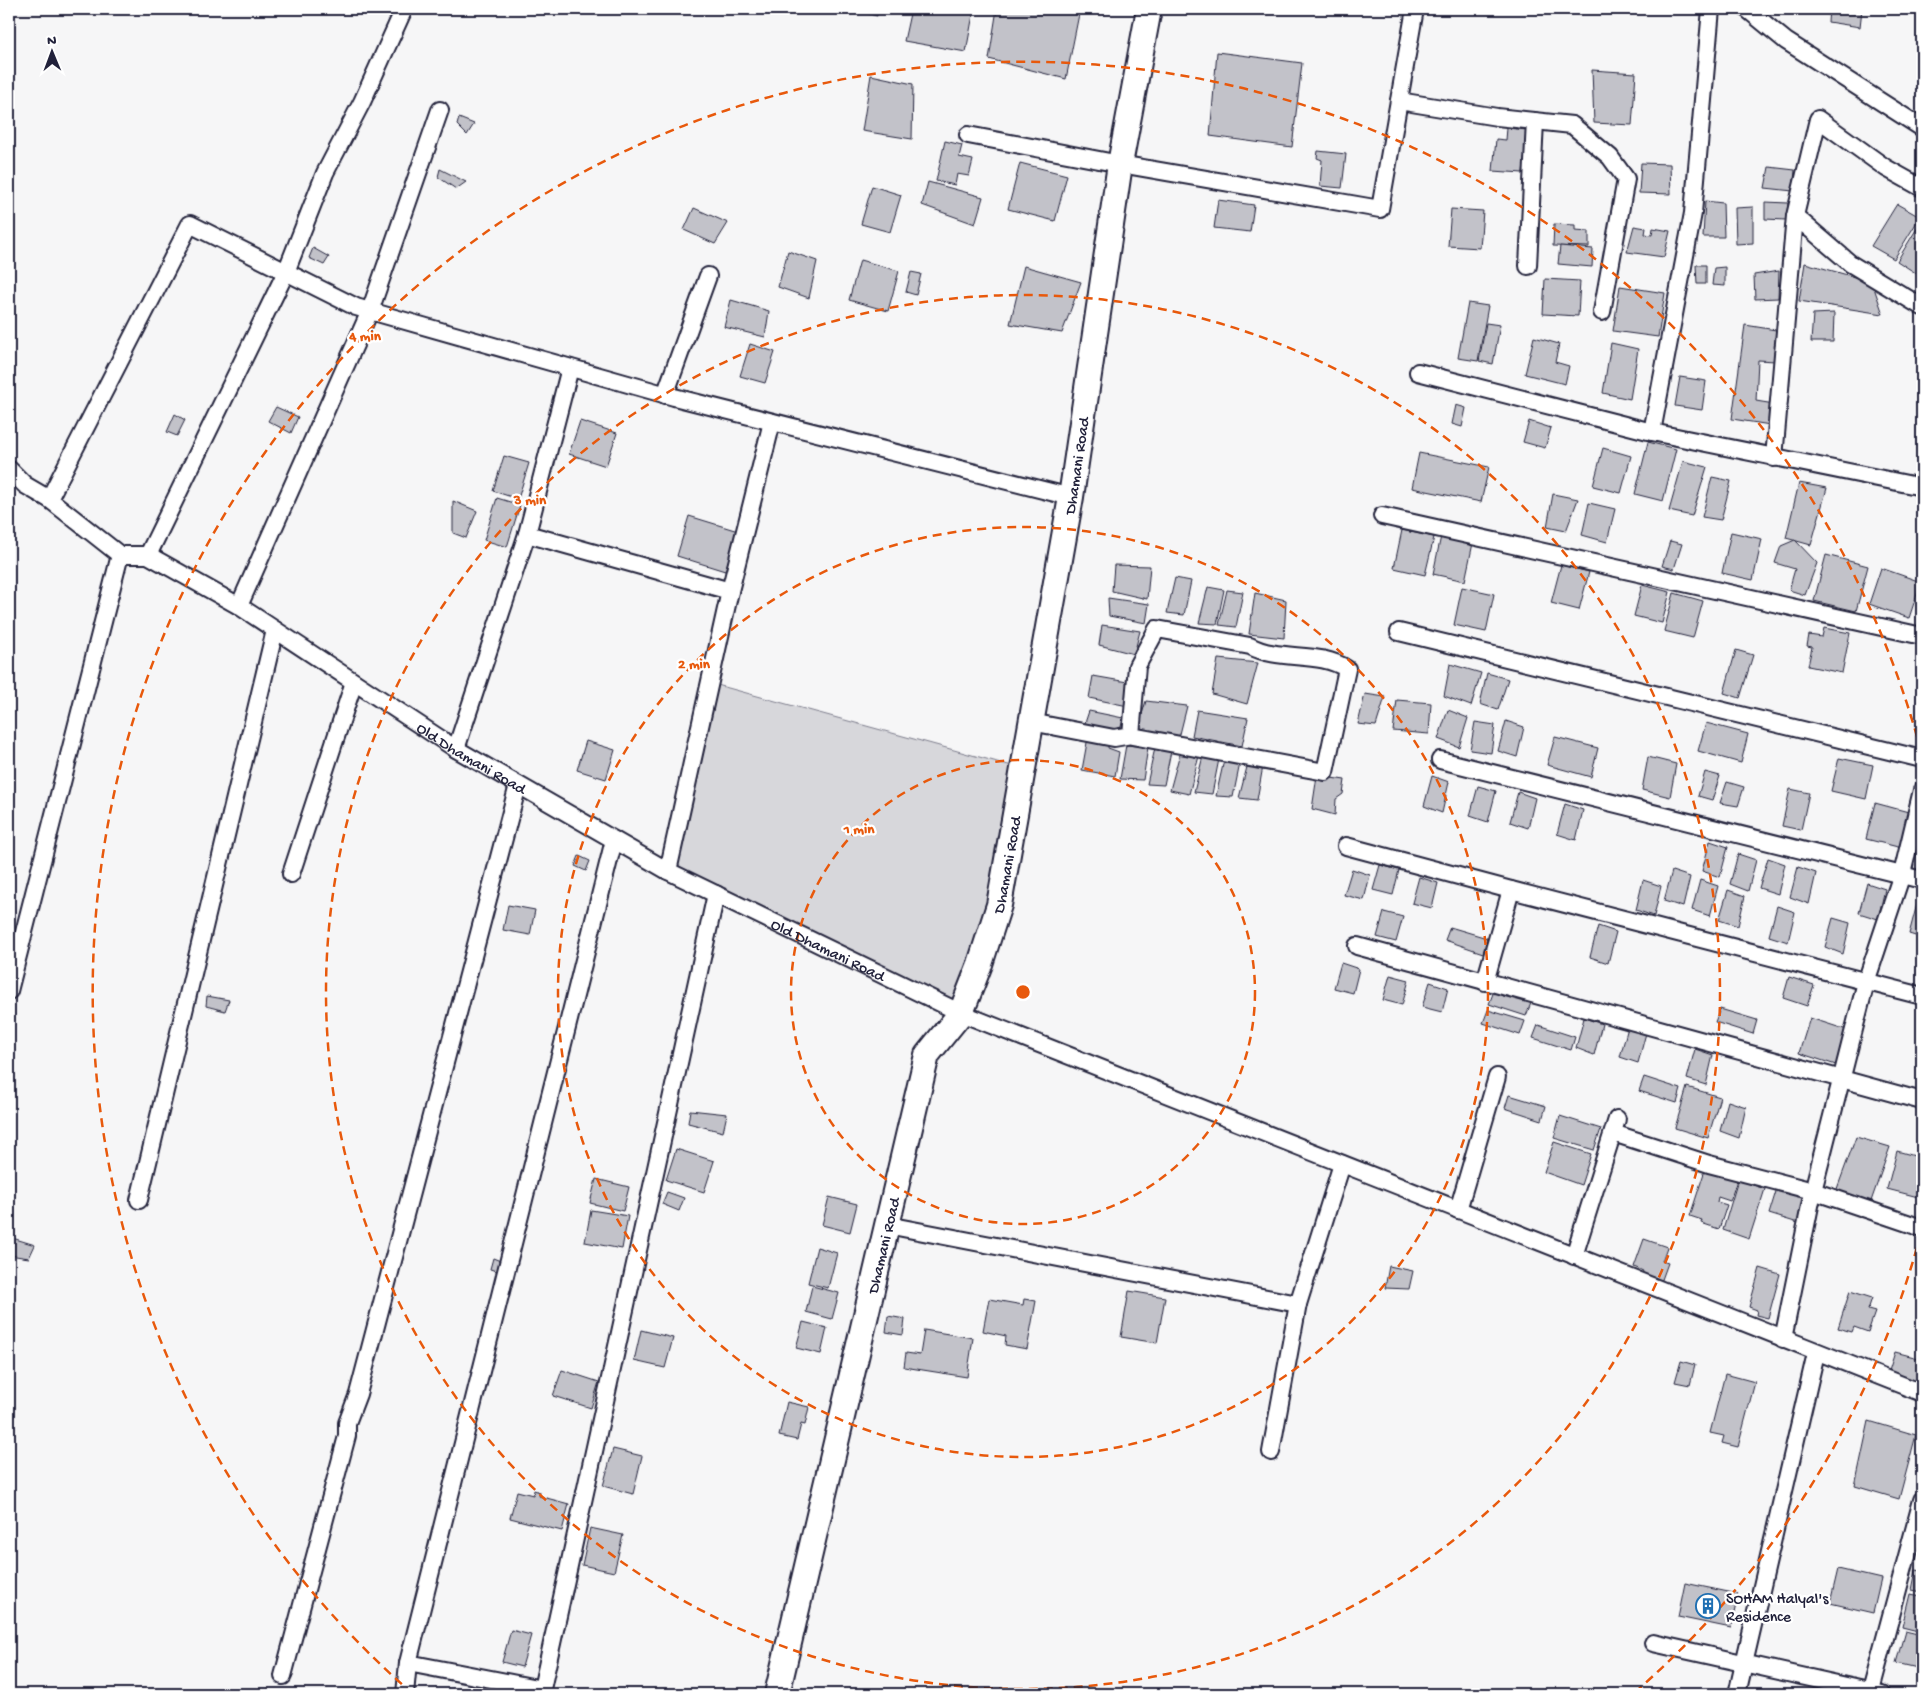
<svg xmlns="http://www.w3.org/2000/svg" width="1931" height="1703" viewBox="0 0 1931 1703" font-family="'Gochi Hand',sans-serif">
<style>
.green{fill:#d7d7db;stroke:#7c7c8b}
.building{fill:#c2c2c9;stroke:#22223b}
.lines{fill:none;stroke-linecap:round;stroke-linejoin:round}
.minor-casing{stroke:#22223b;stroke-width:20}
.secondary-casing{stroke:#22223b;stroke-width:28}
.minor{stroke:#fff;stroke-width:16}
.secondary{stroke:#fff;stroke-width:24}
.ring{fill:none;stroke:#e8590c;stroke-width:2.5;stroke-dasharray:9 6}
.labels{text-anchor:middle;stroke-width:4.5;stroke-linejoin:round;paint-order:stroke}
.street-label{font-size:16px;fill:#22223b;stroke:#fff}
.poi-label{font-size:16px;fill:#22223b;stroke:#fff;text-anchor:start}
.centre{fill:#e8590c;stroke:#fff;stroke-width:2.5}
.ring-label{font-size:15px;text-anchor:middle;font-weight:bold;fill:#e8590c;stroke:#fff;stroke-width:4.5;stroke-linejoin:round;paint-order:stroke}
</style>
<rect width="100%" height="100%" fill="#f6f6f7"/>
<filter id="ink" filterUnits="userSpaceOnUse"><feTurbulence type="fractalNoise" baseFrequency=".02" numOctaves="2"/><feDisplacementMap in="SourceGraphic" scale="10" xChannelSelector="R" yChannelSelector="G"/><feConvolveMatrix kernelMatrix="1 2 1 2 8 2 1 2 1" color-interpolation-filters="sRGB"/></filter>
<g filter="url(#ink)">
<polygon class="green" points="710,683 1023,769 961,1013 668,871"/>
<g class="building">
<polygon points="850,9 877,9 877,16"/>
<polygon points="911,9 974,9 966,52 904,41"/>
<polygon points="997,9 1080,9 1066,79 989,59"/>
<polygon points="1829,9 1862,9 1860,27 1828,22"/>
<polygon points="1217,52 1302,63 1292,147 1210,136"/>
<polygon points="1592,70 1636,73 1632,125 1594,123"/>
<polygon points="871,75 913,84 912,139 862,131"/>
<polygon points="459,118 474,124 467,135 457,125"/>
<polygon points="1507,128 1527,130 1523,173 1493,171 1496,139 1506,140"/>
<polygon points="945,141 962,145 959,157 973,160 969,176 957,174 955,185 936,181"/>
<polygon points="1318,151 1346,154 1342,188 1320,186 1322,160 1317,158"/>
<polygon points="1020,163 1067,175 1055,221 1008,209"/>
<polygon points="1641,163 1670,164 1671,194 1639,193"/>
<polygon points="1769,167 1795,170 1793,191 1765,188"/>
<polygon points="440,169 466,182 456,189 438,177"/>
<polygon points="928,182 983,197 975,224 922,205"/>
<polygon points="872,186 901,195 890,232 861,224"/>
<polygon points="1218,200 1254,205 1250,232 1214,228"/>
<polygon points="1705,201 1723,203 1724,237 1703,237"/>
<polygon points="1765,202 1788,203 1786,220 1765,219"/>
<polygon points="1897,204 1920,217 1894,259 1871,246"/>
<polygon points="1753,207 1753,243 1736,244 1735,208"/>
<polygon points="694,208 728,223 715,244 684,230"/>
<polygon points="1451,209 1483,211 1480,248 1448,246"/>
<polygon points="1922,220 1922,277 1897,261"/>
<polygon points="1554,224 1575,225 1575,230 1589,231 1589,247 1553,246"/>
<polygon points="1634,226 1646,228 1645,234 1652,235 1653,228 1670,231 1664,257 1627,252"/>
<polygon points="1560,246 1593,249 1592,267 1558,264"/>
<polygon points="313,248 329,257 324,265 309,258"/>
<polygon points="788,251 817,261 809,298 778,287"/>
<polygon points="860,260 899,271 888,311 849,300"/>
<polygon points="1805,263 1872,282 1883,314 1799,301"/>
<polygon points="1696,265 1706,265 1706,284 1697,284"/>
<polygon points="1024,266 1081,282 1062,333 1010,324"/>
<polygon points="1725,267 1725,286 1712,285 1714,268"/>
<polygon points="1779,271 1778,298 1755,299 1754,275"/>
<polygon points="911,272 921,274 916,295 906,292"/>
<polygon points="1545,279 1580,281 1578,316 1543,314"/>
<polygon points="1620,286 1665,293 1658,337 1613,331"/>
<polygon points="731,300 769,311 765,337 724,327"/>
<polygon points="1468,303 1488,306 1478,361 1458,358"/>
<polygon points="1834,313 1833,342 1811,342 1813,314"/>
<polygon points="1486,323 1500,325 1493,364 1479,361"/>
<polygon points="1745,325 1776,330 1775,361 1758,360 1756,401 1774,404 1777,426 1732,419"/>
<polygon points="1534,337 1559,344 1555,362 1569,366 1565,384 1525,374"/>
<polygon points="1611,343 1638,349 1630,399 1603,393"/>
<polygon points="750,344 775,352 765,383 740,376"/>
<polygon points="1680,377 1706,381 1702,410 1675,406"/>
<polygon points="1456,405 1466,408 1462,427 1452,424"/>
<polygon points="276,407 298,417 291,433 268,421"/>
<polygon points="175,414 185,420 177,436 167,432"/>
<polygon points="580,421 617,433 606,466 569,454"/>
<polygon points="1529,421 1551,428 1545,448 1523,442"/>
<polygon points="1648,442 1676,449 1663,501 1635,494"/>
<polygon points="1603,448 1631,456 1621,493 1593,486"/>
<polygon points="1419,453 1489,467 1481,502 1412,488"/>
<polygon points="504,456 529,463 518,499 493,491"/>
<polygon points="1683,461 1707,467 1692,516 1669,511"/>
<polygon points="1712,477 1731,481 1721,520 1702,517"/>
<polygon points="1799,483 1827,488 1811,545 1786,538"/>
<polygon points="1553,494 1578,499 1566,531 1547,527"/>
<polygon points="497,498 520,505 507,547 484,540"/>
<polygon points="453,501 477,511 466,538 453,533"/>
<polygon points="1589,503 1615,509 1607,542 1582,535"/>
<polygon points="689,516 738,531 725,571 677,556"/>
<polygon points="1402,530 1434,537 1425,575 1394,568"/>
<polygon points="1731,532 1762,539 1753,580 1722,573"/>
<polygon points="1441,536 1473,543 1465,581 1433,574"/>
<polygon points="1795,540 1817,563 1805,595 1789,590 1795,569 1775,563 1781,546"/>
<polygon points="1670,541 1682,544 1674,569 1662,566"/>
<polygon points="1826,555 1868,566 1856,611 1814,601"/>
<polygon points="1114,565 1150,566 1147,599 1112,591"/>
<polygon points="1561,565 1589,572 1579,610 1551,603"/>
<polygon points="1881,568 1921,582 1909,618 1869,604"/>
<polygon points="1175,578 1191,581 1184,615 1167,613"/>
<polygon points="1642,585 1670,592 1662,623 1634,616"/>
<polygon points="1208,587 1224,590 1217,624 1199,623"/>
<polygon points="1462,587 1494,594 1486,632 1454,625"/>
<polygon points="1227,590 1243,592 1236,627 1219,625"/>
<polygon points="1255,593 1286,600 1284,638 1249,634"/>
<polygon points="1674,593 1703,601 1693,638 1664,631"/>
<polygon points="1108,598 1149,604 1146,623 1109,616"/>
<polygon points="1102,625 1140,631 1134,654 1099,645"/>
<polygon points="1824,628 1850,633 1842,673 1808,666 1812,647 1807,646 1809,635 1822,637"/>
<polygon points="1736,650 1753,655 1740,698 1724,693"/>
<polygon points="1218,659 1258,663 1247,704 1212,694"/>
<polygon points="1450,664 1481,673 1471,706 1444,696"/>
<polygon points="1487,673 1508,679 1498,710 1480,704"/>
<polygon points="1093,676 1133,683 1128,706 1089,698"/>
<polygon points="1365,694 1385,697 1376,726 1358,724"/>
<polygon points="1397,700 1431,703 1429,734 1393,731"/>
<polygon points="1146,701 1187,706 1178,742 1136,734"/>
<polygon points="1197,710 1248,718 1242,746 1192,736"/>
<polygon points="1448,710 1468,718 1459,747 1438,739"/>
<polygon points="1089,711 1123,718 1119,736 1083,729"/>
<polygon points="1506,721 1524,727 1517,757 1498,751"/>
<polygon points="1475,722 1495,725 1491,753 1470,750"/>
<polygon points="1706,723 1748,734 1741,763 1698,751"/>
<polygon points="1088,737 1109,741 1108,748 1119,752 1115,776 1082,770"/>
<polygon points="1555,737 1598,748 1591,777 1547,765"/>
<polygon points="586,741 615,750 606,779 577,770"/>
<polygon points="1126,745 1148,747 1143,780 1120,779"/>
<polygon points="1155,748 1171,751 1164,785 1147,784"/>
<polygon points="1180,753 1199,756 1189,794 1170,790"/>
<polygon points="1203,756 1219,759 1212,794 1194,792"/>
<polygon points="1648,757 1676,764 1670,797 1642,790"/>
<polygon points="1839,758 1873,765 1866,799 1831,791"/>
<polygon points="1224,760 1240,763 1233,797 1216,796"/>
<polygon points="1248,763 1263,766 1257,800 1239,798"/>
<polygon points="1705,772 1720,776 1712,800 1698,796"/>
<polygon points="1317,776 1345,780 1343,794 1336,799 1335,815 1312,809"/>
<polygon points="1432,776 1449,782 1442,813 1424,806"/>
<polygon points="1727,782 1744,787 1738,806 1720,803"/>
<polygon points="1478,786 1496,791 1488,822 1470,816"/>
<polygon points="1790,789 1809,793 1801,830 1782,826"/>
<polygon points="1518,792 1535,798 1528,828 1510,822"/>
<polygon points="1875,803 1916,814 1902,848 1866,839"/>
<polygon points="1565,804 1583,810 1576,840 1557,834"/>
<polygon points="1710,841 1728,847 1720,877 1702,871"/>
<polygon points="1738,854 1756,860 1748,891 1730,884"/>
<polygon points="579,856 590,861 586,871 575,866"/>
<polygon points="1768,858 1785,864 1778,894 1759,888"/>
<polygon points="1380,865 1399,870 1393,895 1373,890"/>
<polygon points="1798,867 1816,873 1809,904 1790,897"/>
<polygon points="1352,869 1370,875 1364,900 1344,895"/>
<polygon points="1672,871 1690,877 1683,907 1664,901"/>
<polygon points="1419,877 1438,883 1432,908 1412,903"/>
<polygon points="1643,880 1661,886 1654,916 1636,910"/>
<polygon points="1700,880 1718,886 1710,916 1692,910"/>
<polygon points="1867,883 1885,889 1878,919 1859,913"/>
<polygon points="1728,890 1745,896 1738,926 1719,920"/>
<polygon points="1917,904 1922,905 1922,938 1909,934"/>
<polygon points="508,905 535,910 530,935 503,930"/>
<polygon points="1777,906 1795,912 1788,942 1769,936"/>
<polygon points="1384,912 1403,917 1396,942 1377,937"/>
<polygon points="1833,918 1850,923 1843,954 1825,947"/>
<polygon points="1598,926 1616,932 1608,963 1590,957"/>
<polygon points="1450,927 1487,938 1483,953 1445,940"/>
<polygon points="1341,963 1359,969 1353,993 1334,988"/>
<polygon points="1390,975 1409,980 1402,1005 1383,1000"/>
<polygon points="1789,977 1814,985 1807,1006 1783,998"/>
<polygon points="1430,982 1448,988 1442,1012 1422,1007"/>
<polygon points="1494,991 1531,1003 1526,1016 1489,1004"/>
<polygon points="207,996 229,1000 225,1011 206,1006"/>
<polygon points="1720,1009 1757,1020 1753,1034 1715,1022"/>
<polygon points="1488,1010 1525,1021 1520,1035 1483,1023"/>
<polygon points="1584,1018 1602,1024 1594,1055 1576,1048"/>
<polygon points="1810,1018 1847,1030 1836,1065 1799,1053"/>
<polygon points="1538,1025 1575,1037 1571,1050 1533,1038"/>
<polygon points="1628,1027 1646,1033 1638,1063 1620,1057"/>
<polygon points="1695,1049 1713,1055 1706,1085 1687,1079"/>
<polygon points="1644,1077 1681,1089 1677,1103 1639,1091"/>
<polygon points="1687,1087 1720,1097 1708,1138 1675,1128"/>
<polygon points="1509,1095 1546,1106 1542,1120 1505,1108"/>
<polygon points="1728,1101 1746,1107 1739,1138 1720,1131"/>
<polygon points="690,1110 727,1114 723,1132 688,1123"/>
<polygon points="1560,1116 1601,1129 1594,1150 1554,1138"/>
<polygon points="1856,1137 1890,1147 1869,1207 1834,1197"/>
<polygon points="1554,1142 1591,1154 1581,1185 1544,1172"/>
<polygon points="676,1149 714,1161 704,1192 666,1180"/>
<polygon points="1897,1151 1922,1158 1922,1198 1887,1189"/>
<polygon points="1705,1170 1737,1180 1730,1201 1718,1197 1717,1202 1727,1205 1719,1229 1701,1223 1702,1220 1690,1216"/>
<polygon points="596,1179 629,1187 623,1211 590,1203"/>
<polygon points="1738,1180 1765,1189 1749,1239 1723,1230"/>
<polygon points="1778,1185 1807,1194 1798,1223 1769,1214"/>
<polygon points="667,1192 684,1198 679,1211 662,1204"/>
<polygon points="829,1197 857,1204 850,1232 822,1225"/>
<polygon points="591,1210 628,1216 622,1249 585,1242"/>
<polygon points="9,1237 35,1245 29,1258 9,1255"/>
<polygon points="1644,1239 1667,1247 1662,1261 1668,1263 1660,1285 1640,1277 1643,1271 1634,1267"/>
<polygon points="817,1247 837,1253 828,1288 808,1283"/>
<polygon points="493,1258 503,1262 500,1272 490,1269"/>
<polygon points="1389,1266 1413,1271 1409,1289 1385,1288"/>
<polygon points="1760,1268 1780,1274 1768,1318 1756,1315 1757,1310 1749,1307"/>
<polygon points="812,1286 839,1293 832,1319 806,1312"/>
<polygon points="1129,1291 1165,1297 1157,1343 1121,1337"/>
<polygon points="1850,1291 1872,1298 1868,1310 1875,1312 1868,1332 1854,1327 1852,1332 1838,1328"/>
<polygon points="989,1299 1023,1305 1024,1299 1036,1301 1027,1349 1005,1345 1006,1336 983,1331"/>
<polygon points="888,1316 905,1319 903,1335 886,1332"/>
<polygon points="803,1322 827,1328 821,1354 796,1348"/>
<polygon points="641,1330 673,1338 665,1368 634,1361"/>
<polygon points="924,1330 973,1338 967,1377 904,1367 906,1353 920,1355"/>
<polygon points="1895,1352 1922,1359 1922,1371 1914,1385 1888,1374"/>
<polygon points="1681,1361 1695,1365 1690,1385 1675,1382"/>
<polygon points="562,1370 599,1382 591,1408 553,1396"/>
<polygon points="1725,1374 1755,1382 1738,1447 1722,1443 1724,1436 1710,1433"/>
<polygon points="787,1402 809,1407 805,1425 801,1424 797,1440 779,1436"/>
<polygon points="1869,1421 1916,1435 1899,1499 1855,1486"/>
<polygon points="613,1449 642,1456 633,1494 603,1486"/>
<polygon points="534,1490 540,1492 539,1496 569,1504 562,1531 510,1518 517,1491 533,1495"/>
<polygon points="590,1528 623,1535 614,1572 582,1565"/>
<polygon points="1838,1569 1881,1579 1873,1613 1830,1603"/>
<polygon points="1916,1570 1922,1571 1922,1592 1912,1590"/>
<polygon points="1685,1583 1738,1594 1731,1628 1678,1617"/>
<polygon points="1910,1594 1922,1596 1922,1632 1902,1627"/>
<polygon points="511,1630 531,1635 522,1667 502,1662"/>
<polygon points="1905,1631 1922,1635 1922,1669 1896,1663"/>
</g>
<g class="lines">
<defs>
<g id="minor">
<polyline points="1747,9 1786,41 1922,128"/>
<polyline points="1399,101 1497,117 1572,125 1610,157 1626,179 1602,312"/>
<polyline points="968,135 1120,164 1380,209 1415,9"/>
<polyline points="1795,216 1818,119 1886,168 1922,188"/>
<polyline points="1528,266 1535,121"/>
<polyline points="570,368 527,534 730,591"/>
<polyline points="1418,372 1652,432 1922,487"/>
<polyline points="665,395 708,276"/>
<polyline points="1652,432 1693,213 1711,9"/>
<polyline points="1774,458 1795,216 1851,264 1922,307"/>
<path id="s1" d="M 9,469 L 25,485 L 49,499 L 120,555 L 148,555 L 239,606 L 456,749 L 668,871 L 961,1013 L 1922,1393"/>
<polyline points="49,499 190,224 356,307 674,397 1071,497"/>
<polyline points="1382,516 1922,636"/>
<polyline points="148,555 286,272 325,173 362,102 404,9"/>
<polyline points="239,606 370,311 440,110"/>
<polyline points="1399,632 1922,759"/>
<path d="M 1031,722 L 1114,738 L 1131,735 L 1137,666 L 1157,629 L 1250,646 C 1280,662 1319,650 1347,669 L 1325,772 L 1132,736"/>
<polyline points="456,749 527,534"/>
<polyline points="1440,760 1922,880"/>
<polyline points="614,840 408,1663 542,1689 716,894"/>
<polyline points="1346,846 1511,890 1922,996"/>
<polyline points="668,871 730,591 772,422"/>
<polyline points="291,874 354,682"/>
<polyline points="1357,946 1922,1101"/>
<polyline points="1485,982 1511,890"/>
<polyline points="9,991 120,555"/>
<polyline points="1613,1133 1709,1164 1813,1191 1922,1228"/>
<polyline points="139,1200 275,630"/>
<polyline points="1458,1210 1497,1077"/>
<polyline points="887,1225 1298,1304 1342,1164"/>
<polyline points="1574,1256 1617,1119"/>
<polyline points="1783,1339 1813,1191 1866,982 1902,874 1922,790"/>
<polyline points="1271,1452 1298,1304"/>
<polyline points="1653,1643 1882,1694"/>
<polyline points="283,1676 347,1436 347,1423 358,1394 518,785"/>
<polyline points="405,1694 408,1663"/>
<polyline points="1737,1694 1816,1353"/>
<polyline points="1870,1694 1922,1500"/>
</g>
<g id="secondary">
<path id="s2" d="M 777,1694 L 927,1055 L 961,1013 L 980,964 L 999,905 L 1071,497 L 1120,164 L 1149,9"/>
</g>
</defs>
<use href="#minor" class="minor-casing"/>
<use href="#secondary" class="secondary-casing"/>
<use href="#minor" class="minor"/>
<use href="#secondary" class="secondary"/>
</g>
</g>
<g class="ring">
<circle cx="1023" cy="992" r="232"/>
<circle cx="1023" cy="992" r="465"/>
<circle cx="1023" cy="992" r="697"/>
<path d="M1921 1233A930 930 0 0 1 1633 1694M413 1694A930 930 0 1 1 1921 751"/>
</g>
<defs>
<symbol id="building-ring" viewBox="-11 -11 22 22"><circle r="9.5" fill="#fff" stroke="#1f6fb2" stroke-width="1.5"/><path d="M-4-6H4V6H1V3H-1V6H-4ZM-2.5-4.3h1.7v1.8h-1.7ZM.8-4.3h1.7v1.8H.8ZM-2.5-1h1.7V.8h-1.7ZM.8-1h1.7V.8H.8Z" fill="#1f6fb2"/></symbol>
</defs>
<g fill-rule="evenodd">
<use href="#building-ring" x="1694" y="1592" width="28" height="28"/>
</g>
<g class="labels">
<g class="street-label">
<text dy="6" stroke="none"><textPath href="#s2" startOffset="1271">Dhamani Road</textPath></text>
<text dy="6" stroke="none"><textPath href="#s1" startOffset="551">Old Dhamani Road</textPath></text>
<text dy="6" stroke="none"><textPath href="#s2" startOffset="866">Dhamani Road</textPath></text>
<text dy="6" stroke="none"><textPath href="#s1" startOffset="956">Old Dhamani Road</textPath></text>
<text dy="6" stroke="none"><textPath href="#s2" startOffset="461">Dhamani Road</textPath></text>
</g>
<g class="poi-label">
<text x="1726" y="1603">SOHAM Halyal's<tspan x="1726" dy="18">Residence</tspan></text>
</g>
</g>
<circle cx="1023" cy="992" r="8" class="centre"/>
<g class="ring-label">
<text x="365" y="340">4 min</text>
<text x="530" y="504">3 min</text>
<text x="694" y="668">2 min</text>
<text x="859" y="833">1 min</text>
</g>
<rect width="1931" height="1703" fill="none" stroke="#fff" stroke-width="30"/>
<rect x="15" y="15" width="1901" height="1673" fill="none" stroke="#22223b" stroke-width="2" filter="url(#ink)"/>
<g transform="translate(52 52) rotate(359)" stroke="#ffffff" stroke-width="4" paint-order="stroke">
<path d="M0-4L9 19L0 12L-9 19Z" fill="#22223b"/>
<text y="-8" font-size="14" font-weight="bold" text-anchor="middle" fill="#22223b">N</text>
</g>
</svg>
